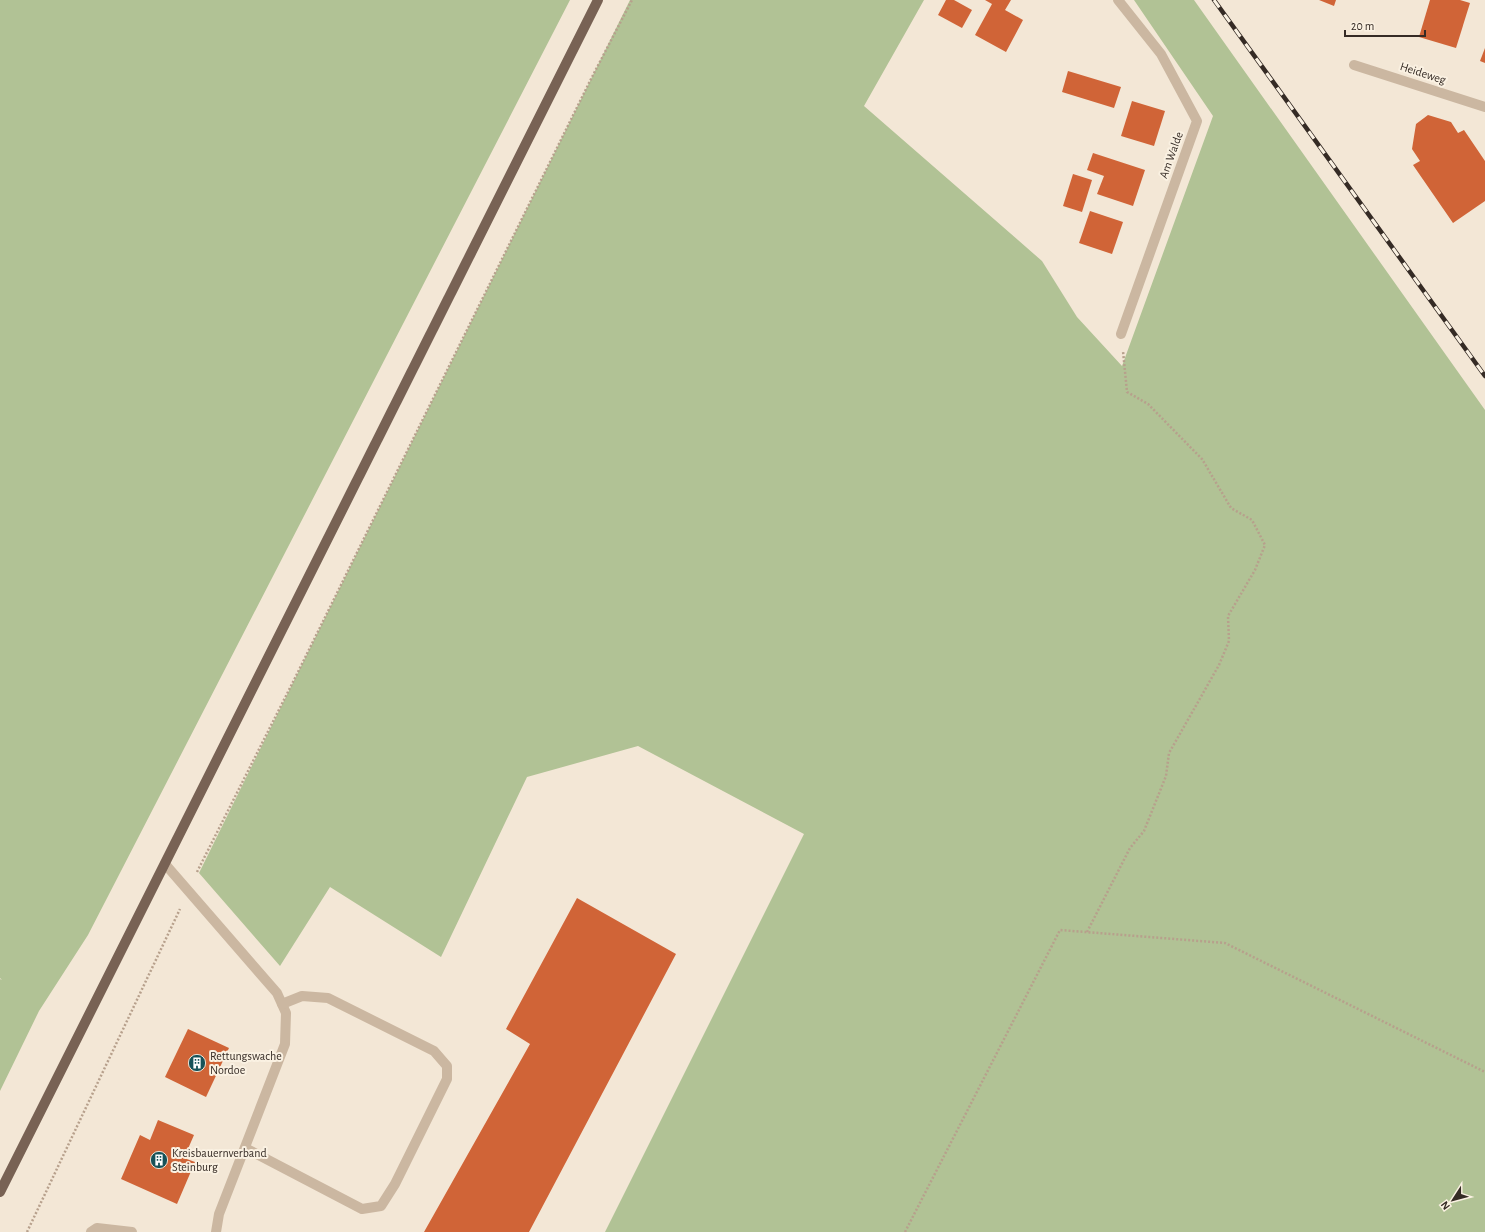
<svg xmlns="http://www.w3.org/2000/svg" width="1485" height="1232" viewBox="0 0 1485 1232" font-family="'Alegreya Sans',sans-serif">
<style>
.green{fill:#b1c295}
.building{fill:#d06437}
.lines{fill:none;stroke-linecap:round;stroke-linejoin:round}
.path{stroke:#b7a08c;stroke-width:2.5;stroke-dasharray:2 2;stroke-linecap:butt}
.minor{stroke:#cbb7a1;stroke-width:10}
.major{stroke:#786254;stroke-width:10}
.rail-casing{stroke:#352b25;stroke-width:4.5}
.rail{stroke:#faf1e2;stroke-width:3;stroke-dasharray:9;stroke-linecap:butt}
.labels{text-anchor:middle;stroke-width:4;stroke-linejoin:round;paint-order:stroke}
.street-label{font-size:12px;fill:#352b25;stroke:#faf1e2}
.poi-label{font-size:12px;fill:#352b25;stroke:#faf1e2;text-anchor:start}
</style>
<rect width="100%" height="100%" fill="#f3e7d6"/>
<g class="green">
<polygon points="0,0 570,0 88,935 39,1011 0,1091 0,979 2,980 0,978"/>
<polygon points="630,0 924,0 864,106 1042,261 1077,317 1122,366 1213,116 1134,0 1194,0 1485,410 1485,1232 605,1232 804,834 638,746 527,777 441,957 330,887 280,966 199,873"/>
</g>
<g class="building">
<polygon points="946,0 954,0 972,10 962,28 938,15"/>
<polygon points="985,0 1011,0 1005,10 1023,20 1006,52 975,35 992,4"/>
<polygon points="1319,0 1336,0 1334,6"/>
<polygon points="1430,0 1460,0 1470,3 1456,48 1419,37"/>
<polygon points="1485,48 1485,63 1480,61"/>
<polygon points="1068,71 1121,87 1114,108 1062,92"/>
<polygon points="1132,101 1165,111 1154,146 1121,136"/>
<polygon points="1428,115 1451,122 1458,133 1464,130 1485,161 1485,201 1453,223 1413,165 1420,161 1412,149 1416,124"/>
<polygon points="1093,153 1145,170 1133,206 1097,194 1104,176 1087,170"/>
<polygon points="1073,174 1092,180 1082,212 1063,206"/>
<polygon points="1090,211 1123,222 1112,254 1079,243"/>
<polygon points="577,898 676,954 529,1232 424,1232 530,1044 506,1029"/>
<polygon points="188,1029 229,1048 206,1097 165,1077"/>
<polygon points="158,1120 194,1135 184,1158 195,1162 177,1204 121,1179 140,1135 150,1140"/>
</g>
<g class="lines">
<g class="path">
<polyline points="197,872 295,678 591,79 632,0"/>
<polyline points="1087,932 1130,848 1144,831 1166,776 1169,753 1219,665 1229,641 1228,616 1255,570 1265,545 1252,520 1231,508 1202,459 1148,404 1127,392 1123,351"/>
<polyline points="27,1232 180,909"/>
<polyline points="905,1232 1060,930 1225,943 1485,1072"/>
</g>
<g class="minor">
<polyline points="1118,0 1161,54 1197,121 1121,334"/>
<polyline points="1354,65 1485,107"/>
<polyline points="165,864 277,993 286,1013 285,1044 219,1214 216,1232"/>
<polyline points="245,1148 362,1209 381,1206 395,1184 447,1079 447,1066 434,1051 328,998 302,996 282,1004"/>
<polyline points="91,1232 97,1228 132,1232"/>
</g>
<polyline class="major" points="0,1192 598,0"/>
<defs>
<polyline id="rail" points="1214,0 1485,376"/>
</defs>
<use href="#rail" class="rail-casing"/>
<use href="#rail" class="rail"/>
</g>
<defs>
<symbol id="building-disc" viewBox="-11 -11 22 22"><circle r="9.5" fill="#175259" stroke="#faf1e2"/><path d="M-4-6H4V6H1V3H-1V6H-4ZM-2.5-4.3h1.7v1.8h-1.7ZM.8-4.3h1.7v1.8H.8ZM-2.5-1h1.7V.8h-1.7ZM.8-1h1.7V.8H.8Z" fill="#fff"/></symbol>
</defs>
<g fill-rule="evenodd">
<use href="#building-disc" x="187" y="1053" width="20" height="20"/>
<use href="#building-disc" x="149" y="1150" width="20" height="20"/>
</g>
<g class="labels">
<g class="street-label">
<text transform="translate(1423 73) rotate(18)" y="4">Heideweg</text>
<text transform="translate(1171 155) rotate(-70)" y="4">Am Walde</text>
</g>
<g class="poi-label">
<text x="210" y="1060">Rettungswache<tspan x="210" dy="14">Nordoe</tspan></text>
<text x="172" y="1157">Kreisbauernverband<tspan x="172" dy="14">Steinburg</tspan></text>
</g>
</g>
<g transform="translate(1453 1200) rotate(234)" stroke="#faf1e2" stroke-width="3" paint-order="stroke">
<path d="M0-3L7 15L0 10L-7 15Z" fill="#352b25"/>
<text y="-6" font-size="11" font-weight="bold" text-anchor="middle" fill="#352b25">N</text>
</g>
<path d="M1345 30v6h80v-6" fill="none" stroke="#352b25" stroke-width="2"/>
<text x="1351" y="30" font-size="12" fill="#352b25" stroke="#faf1e2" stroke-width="3" paint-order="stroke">20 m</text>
</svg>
